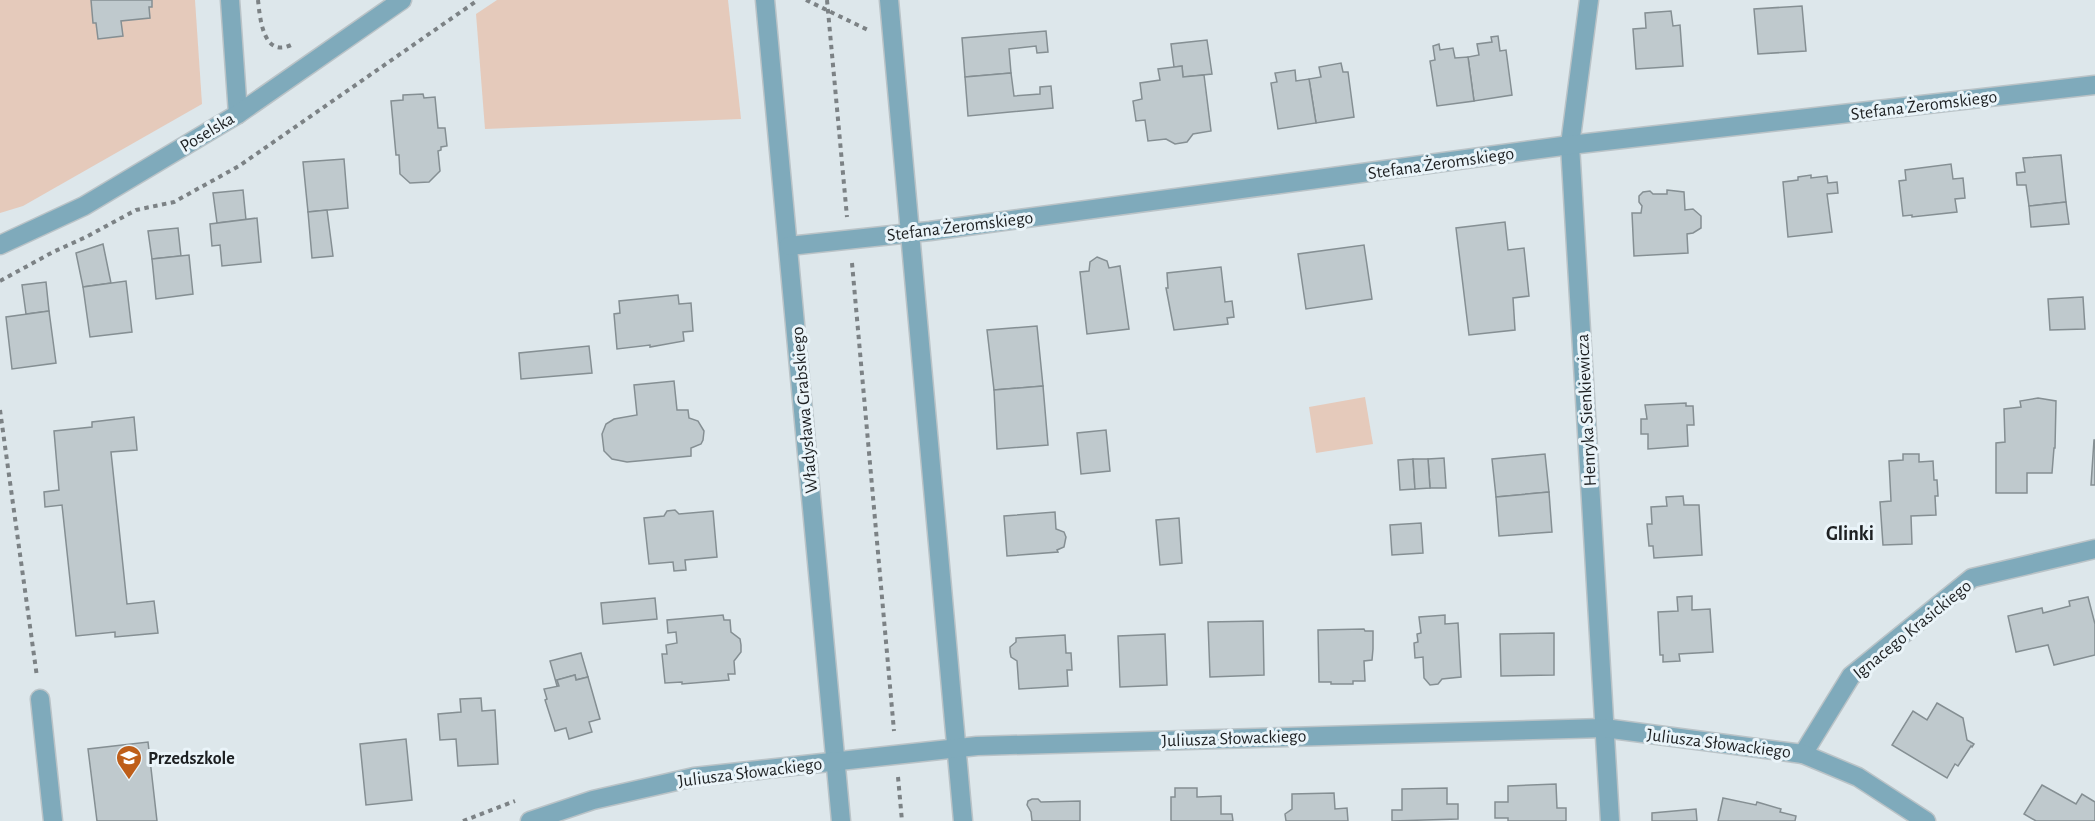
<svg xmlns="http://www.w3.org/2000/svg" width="2095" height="821" viewBox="0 0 2095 821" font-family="'Alegreya Sans',sans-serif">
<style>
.green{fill:#e5cabb}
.building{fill:#bfc9cd;stroke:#858f93;stroke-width:1.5}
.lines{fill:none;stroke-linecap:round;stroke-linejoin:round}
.minor-casing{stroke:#bac3c7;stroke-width:21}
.path{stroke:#7c8285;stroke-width:4;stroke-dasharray:4.5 4.5;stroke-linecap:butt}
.minor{stroke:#7faabb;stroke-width:18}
.labels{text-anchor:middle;stroke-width:6;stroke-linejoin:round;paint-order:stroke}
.street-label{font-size:18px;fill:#1d2022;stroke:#eaf4f9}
.poi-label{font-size:18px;font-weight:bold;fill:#1d2022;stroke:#eaf4f9;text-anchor:start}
.neighbourhood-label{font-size:20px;font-weight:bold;fill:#1d2022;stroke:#eaf4f9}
</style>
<rect width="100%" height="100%" fill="#dde7eb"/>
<g class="green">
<polygon points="0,0 195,0 202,104 23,206 0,213"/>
<polygon points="497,0 728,0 741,119 485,129 476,14"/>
<polygon points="1365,397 1373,444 1316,453 1309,407"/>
</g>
<g class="building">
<polygon points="91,0 152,0 152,7 149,7 150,18 121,21 123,36 98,39 96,23 93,23"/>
<polygon points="1802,6 1806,51 1758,54 1754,9"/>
<polygon points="1671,11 1673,26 1680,25 1683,66 1636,69 1633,29 1646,28 1645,13"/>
<polygon points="1046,31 1048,52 1037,53 1036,46 1009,49 1011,73 965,77 962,38"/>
<polygon points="1498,36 1500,51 1506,50 1512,95 1474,101 1468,57 1479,55 1477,44 1492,42 1491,37"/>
<polygon points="1207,40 1212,74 1183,77 1182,66 1174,67 1171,44"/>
<polygon points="1439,44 1440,50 1453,48 1455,58 1468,57 1474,101 1437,106 1430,61 1435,60 1433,46"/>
<polygon points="1341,63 1343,72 1348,72 1354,117 1316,123 1309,79 1321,77 1319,67"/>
<polygon points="1182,66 1183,77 1204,75 1211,131 1193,134 1187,142 1175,144 1166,139 1148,141 1145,120 1136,121 1133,101 1142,99 1140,83 1160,80 1158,69"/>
<polygon points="1295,70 1296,81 1309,79 1316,123 1278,129 1271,83 1277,82 1275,73"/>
<polygon points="1011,73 1014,96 1040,94 1040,87 1051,86 1053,108 968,116 965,77"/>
<polygon points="423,94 424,98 435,97 438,128 445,128 447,146 441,147 441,150 438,151 440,171 429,182 410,183 400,174 399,155 396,155 391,101 403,100 403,95"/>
<polygon points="2061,155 2066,202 2029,206 2026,185 2017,185 2016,173 2025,172 2023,158"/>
<polygon points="344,159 348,208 308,212 303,162"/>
<polygon points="1951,164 1953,179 1963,178 1965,198 1955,199 1957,212 1912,217 1912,215 1903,216 1899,181 1906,180 1905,170"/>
<polygon points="1811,175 1811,178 1827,176 1828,183 1837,182 1838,193 1827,194 1832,232 1788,237 1783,182 1798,180 1798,177"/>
<polygon points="243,190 246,220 217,223 213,193"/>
<polygon points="1667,190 1684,192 1685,210 1693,209 1701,216 1701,228 1693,233 1687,234 1688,253 1634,256 1632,213 1641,213 1642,206 1639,202 1639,196 1643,192 1650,191 1653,194 1667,194"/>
<polygon points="2066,202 2069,224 2031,227 2029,206"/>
<polygon points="327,210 333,256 312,258 308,212"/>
<polygon points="257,218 261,262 222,266 220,245 212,246 210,224"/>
<polygon points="1505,222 1508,250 1524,248 1529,296 1513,298 1515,330 1469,335 1456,228"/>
<polygon points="178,228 181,256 152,259 148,231"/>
<polygon points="103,244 111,283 83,287 76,253"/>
<polygon points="1364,245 1372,299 1306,309 1298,254"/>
<polygon points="189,255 193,294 156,299 152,259"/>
<polygon points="1097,257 1107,261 1109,268 1120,266 1129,329 1087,334 1080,272 1089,271 1090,262"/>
<polygon points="1221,267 1225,302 1232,301 1234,317 1227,318 1228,324 1174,330 1166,288 1168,288 1167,273"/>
<polygon points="126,281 132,332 90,337 83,287"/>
<polygon points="46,282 49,311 26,314 22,285"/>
<polygon points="678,295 679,304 691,303 693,331 683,332 684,341 650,347 650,345 617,349 614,314 620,313 619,301"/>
<polygon points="2083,297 2085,329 2050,330 2048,299"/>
<polygon points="49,311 56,363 12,369 6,317"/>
<polygon points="1037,326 1043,386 994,390 987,330"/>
<polygon points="589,346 592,373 521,379 519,353"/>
<polygon points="674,381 677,410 688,410 689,418 698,421 704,431 703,440 701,444 691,448 691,456 627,462 612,459 604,451 602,434 606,424 614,419 637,415 634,385"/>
<polygon points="1043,386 1048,445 997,449 994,390"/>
<polygon points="2038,398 2056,401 2055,448 2054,448 2052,473 2027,473 2027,493 1996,493 1996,443 2005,442 2004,409 2021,407 2020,401"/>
<polygon points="1686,403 1686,406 1693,406 1694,425 1687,425 1688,446 1648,449 1648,434 1641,434 1641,419 1647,419 1645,405"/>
<polygon points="134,417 137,450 111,452 127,604 154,601 158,633 115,637 115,632 76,636 62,505 45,507 44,492 59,490 54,431 92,427 92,422"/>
<polygon points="1106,430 1110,471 1081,474 1077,433"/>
<polygon points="2094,440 2095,440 2095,485 2091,485"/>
<polygon points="1545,454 1549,492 1496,497 1492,459"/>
<polygon points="1903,454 1919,454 1919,462 1933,461 1934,480 1937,480 1938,496 1935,496 1936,515 1911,516 1912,544 1883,545 1880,502 1891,501 1889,461 1903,460"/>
<polygon points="1444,458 1446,488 1430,488 1428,459"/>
<polygon points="1413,459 1415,489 1400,490 1398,460"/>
<polygon points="1413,459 1428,459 1430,488 1415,489"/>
<polygon points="1549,492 1552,532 1499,536 1496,497"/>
<polygon points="1683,496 1684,505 1699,505 1702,555 1654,558 1653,546 1649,546 1647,524 1652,524 1651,507 1667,506 1666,497"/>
<polygon points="675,510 679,514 713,511 717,557 685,560 686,570 674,571 673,562 649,564 644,518 664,516 667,511"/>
<polygon points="1055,512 1056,529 1064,532 1066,537 1064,547 1057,550 1058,552 1007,556 1004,516"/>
<polygon points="1179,518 1182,563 1160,565 1156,520"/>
<polygon points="1421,523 1423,553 1392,555 1390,525"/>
<polygon points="1692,596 1692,610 1710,609 1713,652 1679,654 1680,661 1663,662 1663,655 1660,655 1658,612 1678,611 1677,597"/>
<polygon points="2088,597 2095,624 2095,655 2054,665 2048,645 2016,652 2008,616 2042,608 2043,613 2070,606 2069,601"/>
<polygon points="655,598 657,619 603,624 601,603"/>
<polygon points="723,615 724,620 730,620 731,632 740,639 741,645 741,652 734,661 735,674 728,674 729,680 682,684 682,682 665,683 662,654 667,654 666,645 677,643 676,632 668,633 667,620"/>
<polygon points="1445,615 1445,624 1458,623 1461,677 1442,679 1438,684 1430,685 1424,678 1423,657 1415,658 1414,643 1418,642 1417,634 1421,633 1419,617"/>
<polygon points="1263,621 1264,675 1210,677 1208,622"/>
<polygon points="1364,629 1365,631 1373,631 1373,649 1372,660 1364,661 1365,681 1353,681 1353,684 1331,684 1331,682 1319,682 1318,630"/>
<polygon points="1554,633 1554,675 1501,676 1500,634"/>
<polygon points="1165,634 1167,685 1120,687 1118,636"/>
<polygon points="1065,635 1066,653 1071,653 1072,670 1067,670 1068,686 1019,689 1017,661 1011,657 1010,652 1010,647 1016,642 1016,638"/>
<polygon points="581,653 588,677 576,680 575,675 557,680 559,686 557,686 550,661"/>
<polygon points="575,675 576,680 588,677 600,719 589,722 592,732 569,739 566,728 555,731 545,700 547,699 544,689 559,686 557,680"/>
<polygon points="481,698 482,711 495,710 498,764 458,766 456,739 440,740 438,714 461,712 460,699"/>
<polygon points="1937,703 1963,718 1967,740 1974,744 1972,747 1971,746 1958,766 1955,764 1947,778 1892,745 1913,711 1927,720"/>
<polygon points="406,739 412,800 366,805 360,744"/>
<polygon points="148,742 157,821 97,821 88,749"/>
<polygon points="1556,784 1557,808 1566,808 1566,821 1508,821 1508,818 1495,818 1495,802 1508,802 1508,786"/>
<polygon points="2042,785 2076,804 2082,794 2095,802 2095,821 2036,821 2024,814"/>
<polygon points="1175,788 1197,788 1197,797 1221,796 1221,814 1232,814 1233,821 1171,821 1171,797 1175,797"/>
<polygon points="1447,788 1447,804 1458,804 1458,819 1392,821 1392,810 1402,810 1402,789"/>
<polygon points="1334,793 1335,809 1347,808 1348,821 1286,821 1285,814 1292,809 1292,794"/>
<polygon points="1723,798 1756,805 1757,802 1781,809 1780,812 1796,816 1795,821 1718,821"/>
<polygon points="1032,799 1038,799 1041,802 1080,801 1080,821 1032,821 1031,812 1027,805 1028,801"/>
<polygon points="1696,809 1697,821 1652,821 1652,813"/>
</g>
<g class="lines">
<defs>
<g id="minor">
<polyline points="230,0 238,114"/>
<polyline points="765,0 841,821"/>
<polyline points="889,0 963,821"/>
<polyline points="1589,0 1570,145 1610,821"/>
<polyline points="0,245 84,206 238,114 402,0"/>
<polyline points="789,246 930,231 1570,145 2095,85"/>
<polyline points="40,699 53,821"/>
<polyline points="1803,754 1851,676 1972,578 2095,549"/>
<polyline points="530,821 593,800 694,777 977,746 1604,728 1803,754 1858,777 1926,821"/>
</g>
</defs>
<use href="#minor" class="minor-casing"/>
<g class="path">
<path d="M 258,0 C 260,18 263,58 291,45"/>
<polyline points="806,0 868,30"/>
<polyline points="827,0 847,217"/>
<polyline points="852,263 894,731"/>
<polyline points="0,281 53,252 86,237 136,210 174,202 239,166 478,0"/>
<polyline points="0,410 37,677"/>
<polyline points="898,777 902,821"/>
<polyline points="463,821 515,801"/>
</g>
<use href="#minor" class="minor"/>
</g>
<defs>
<symbol id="school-pin" viewBox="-11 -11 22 30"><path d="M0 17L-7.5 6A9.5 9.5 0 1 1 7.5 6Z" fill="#be5e19" stroke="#eaf4f9"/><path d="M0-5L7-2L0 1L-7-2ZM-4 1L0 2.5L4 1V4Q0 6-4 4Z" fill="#fff"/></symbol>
</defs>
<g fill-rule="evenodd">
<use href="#school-pin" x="114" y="743" width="30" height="40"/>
</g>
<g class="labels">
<g class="street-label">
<text transform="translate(1924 105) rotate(-7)" y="6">Stefana Żeromskiego</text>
<text transform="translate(207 132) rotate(-31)" y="6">Poselska</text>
<text transform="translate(1441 163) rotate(-8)" y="6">Stefana Żeromskiego</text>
<text transform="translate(960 226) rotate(-7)" y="6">Stefana Żeromskiego</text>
<text transform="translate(804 410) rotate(-95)" y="6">Władysława Grabskiego</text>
<text transform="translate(1586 410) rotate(-93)" y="6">Henryka Sienkiewicza</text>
<text transform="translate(1912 629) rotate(-39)" y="6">Ignacego Krasickiego</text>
<text transform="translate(1234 738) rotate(-2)" y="6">Juliusza Słowackiego</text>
<text transform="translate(1719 743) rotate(7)" y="6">Juliusza Słowackiego</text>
<text transform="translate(750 772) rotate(-7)" y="6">Juliusza Słowackiego</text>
</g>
<g class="poi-label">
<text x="148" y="764">Przedszkole</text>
</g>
<g class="neighbourhood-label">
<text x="1850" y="540">Glinki</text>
</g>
</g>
</svg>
